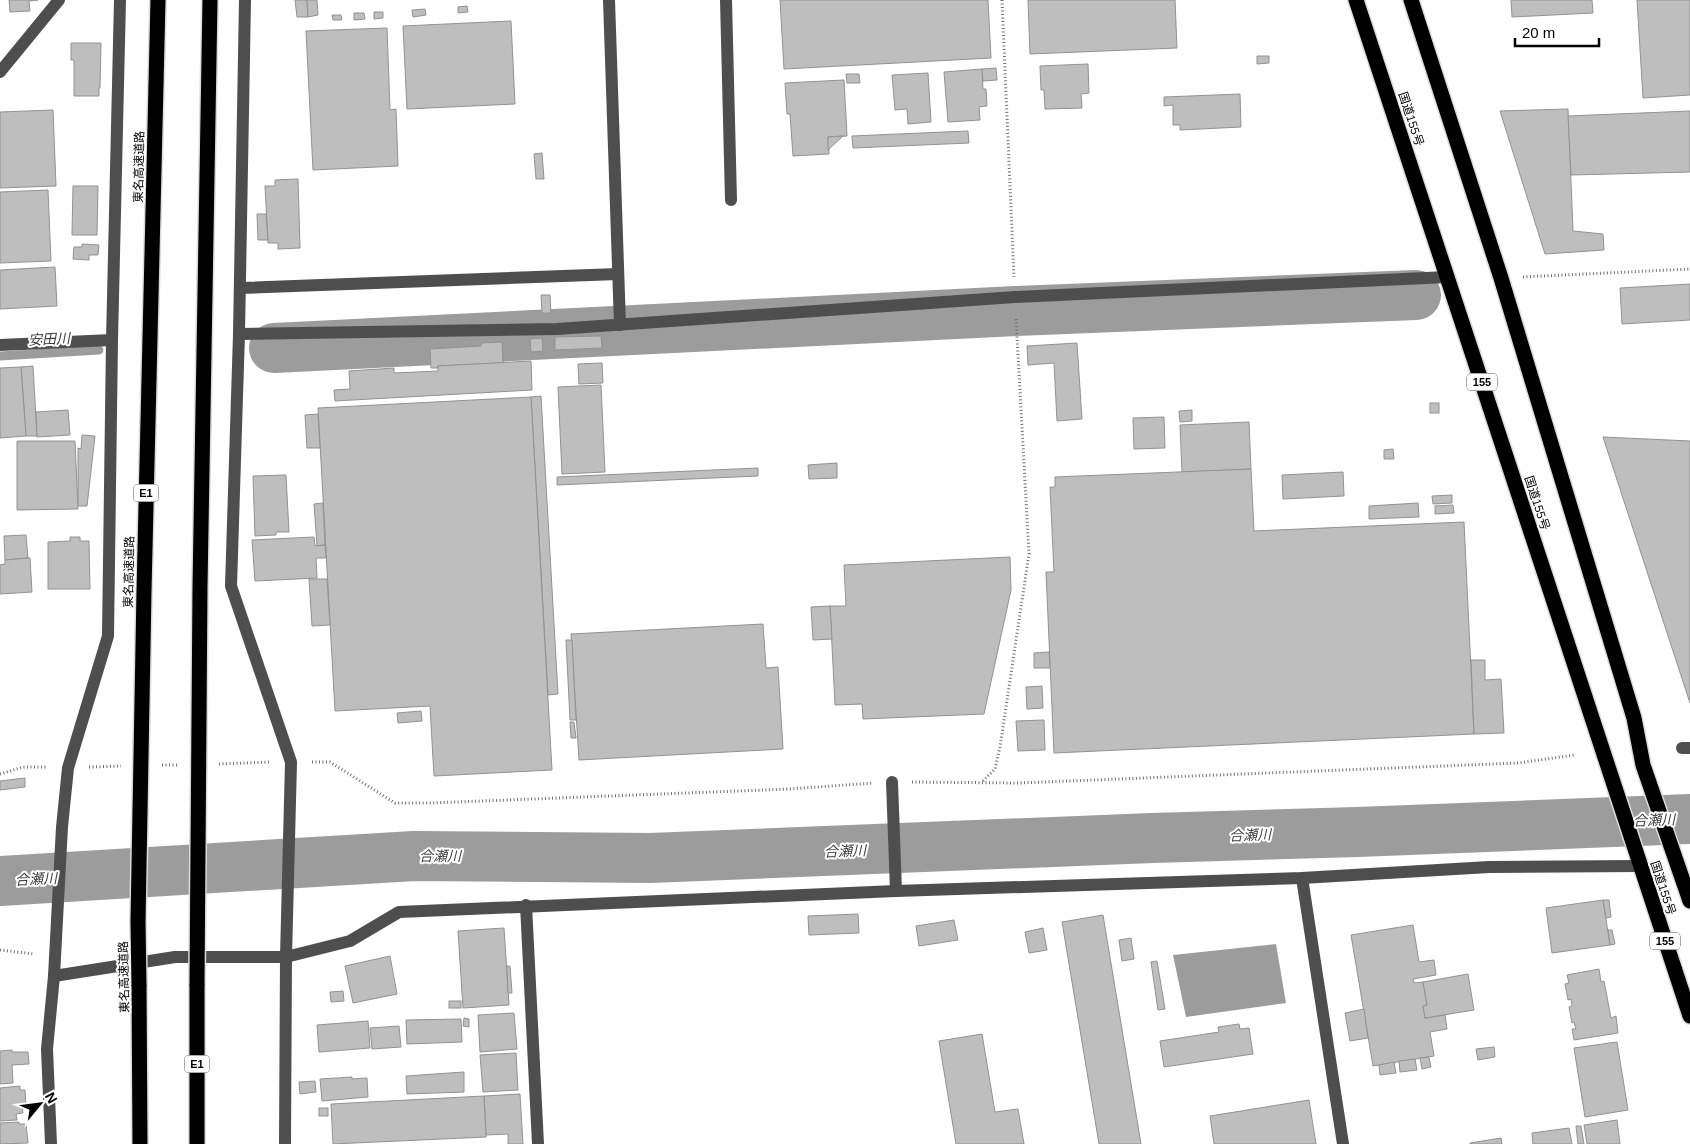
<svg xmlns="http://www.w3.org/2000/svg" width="1690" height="1144" viewBox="0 0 1690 1144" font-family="Arial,'Noto Sans JP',sans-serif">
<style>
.water{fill:#9c9c9c}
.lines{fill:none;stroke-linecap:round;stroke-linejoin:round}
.stream{stroke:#9c9c9c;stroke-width:9}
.river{stroke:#9c9c9c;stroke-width:50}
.building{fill:#bebebe;stroke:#929292}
.highway-casing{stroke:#dbdbdb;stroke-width:18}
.path{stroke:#707070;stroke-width:3;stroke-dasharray:1 2.5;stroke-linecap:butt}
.minor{stroke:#4e4e4e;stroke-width:12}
.highway{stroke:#000;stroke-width:15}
.highway-bridge-casing{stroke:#dbdbdb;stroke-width:18;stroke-linecap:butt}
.highway-bridge{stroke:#000;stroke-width:15}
.labels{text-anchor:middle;stroke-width:4;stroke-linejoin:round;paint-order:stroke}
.shield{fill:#fff;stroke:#4c4c4c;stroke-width:1}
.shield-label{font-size:11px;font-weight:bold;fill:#000}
.street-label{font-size:12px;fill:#000;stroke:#fff}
.water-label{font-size:14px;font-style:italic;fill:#3d3d3d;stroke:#fff}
</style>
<rect width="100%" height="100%" fill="#fff"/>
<polygon class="water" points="1276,944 1286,1003 1186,1017 1173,955"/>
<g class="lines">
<polyline class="stream" points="0,356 99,350"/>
<g class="river">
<polyline points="274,348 1016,311 1416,295"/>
<polyline points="0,881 414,856 650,858 1152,838 1357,832 1690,819"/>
</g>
</g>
<g class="building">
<polygon points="9,0 38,0 29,1 30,11 10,12"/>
<polygon points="295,0 307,0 308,17 297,17"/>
<polygon points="307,0 317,0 318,15 308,17"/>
<polygon points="780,0 988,0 991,58 784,69"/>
<polygon points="1028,0 1175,0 1177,48 1030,54"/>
<polygon points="1511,0 1592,0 1593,13 1512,17"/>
<polygon points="1637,0 1690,0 1690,95 1643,98"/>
<polygon points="467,6 468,12 458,13 458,7"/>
<polygon points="425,9 426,15 413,17 412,10"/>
<polygon points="374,12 383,12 383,18 374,19"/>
<polygon points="354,13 364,13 365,19 354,20"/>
<polygon points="332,15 341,15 342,20 333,20"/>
<polygon points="511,21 515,104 407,109 403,26"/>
<polygon points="387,28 390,110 396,109 398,166 313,170 306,31"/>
<polygon points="71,43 101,43 100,88 99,88 99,96 74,96 74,60 71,60"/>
<polygon points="1257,56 1269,56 1269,63 1257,64"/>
<polygon points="1088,64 1089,93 1081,94 1082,108 1045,109 1044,90 1041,90 1040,66"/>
<polygon points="996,68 997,80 983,81 982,69"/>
<polygon points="982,69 983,89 986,89 987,106 979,107 980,120 948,122 944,72"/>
<polygon points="928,73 931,122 908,124 907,109 895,110 892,75"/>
<polygon points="846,74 859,74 860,83 847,83"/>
<polygon points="844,80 847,136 828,137 829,154 793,156 790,114 787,114 785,83"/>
<polygon points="1240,94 1241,127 1180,130 1180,125 1173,125 1173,105 1164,106 1164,97"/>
<polygon points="1568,109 1573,231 1603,234 1604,250 1545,254 1500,111"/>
<polygon points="53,110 56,186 0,188 0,112"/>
<polygon points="1690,111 1690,172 1571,175 1568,116"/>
<polygon points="968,131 969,143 853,148 852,136"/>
<polygon points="843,136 828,150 828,137"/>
<polygon points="542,153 544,179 536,179 534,154"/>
<polygon points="298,179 300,248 278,249 278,243 268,243 265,186 275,186 275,180"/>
<polygon points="73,186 98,186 97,235 72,235"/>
<polygon points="48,190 51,261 0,263 0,192"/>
<polygon points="257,214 266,214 268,240 258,240"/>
<polygon points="82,244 99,245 98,255 89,255 89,260 73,259 74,247 82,247"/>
<polygon points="55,267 57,306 0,309 0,270"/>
<polygon points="1690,284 1690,320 1622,324 1620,288"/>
<polygon points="541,295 550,295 551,313 542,313"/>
<polygon points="601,336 602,348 555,350 555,337"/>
<polygon points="542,338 543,351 531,352 530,339"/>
<polygon points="502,342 503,363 438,366 438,368 431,368 430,349 481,346 481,343"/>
<polygon points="1077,343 1082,419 1057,421 1054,363 1028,365 1027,346"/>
<polygon points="531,361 532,390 335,401 334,390 350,389 349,371 394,368 394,373 438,371 438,366"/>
<polygon points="602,363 603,383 579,384 578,364"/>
<polygon points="33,366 37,436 26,436 21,367"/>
<polygon points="21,367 26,436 0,438 0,368"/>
<polygon points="601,385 605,472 562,474 558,387"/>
<polygon points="541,396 558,694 548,695 531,397"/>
<polygon points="531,397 552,770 434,776 430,706 335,711 318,408"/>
<rect x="1430" y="403" width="9" height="10"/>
<polygon points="68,410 70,435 37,437 36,412"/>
<polygon points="1192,410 1192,421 1180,422 1179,411"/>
<polygon points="318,414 320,448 307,448 305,415"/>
<polygon points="1164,417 1165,448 1134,449 1133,418"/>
<polygon points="1249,422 1251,469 1182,472 1180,425"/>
<polygon points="82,435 95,436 87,506 78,506 78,448 81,449"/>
<polygon points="1603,437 1690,441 1690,703"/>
<polygon points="17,441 75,441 78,509 17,510"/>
<polygon points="1393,449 1394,459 1384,459 1384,450"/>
<polygon points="837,463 837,478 809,479 808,465"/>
<polygon points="758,468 758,476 557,485 557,477"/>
<polygon points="1251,469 1254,531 1464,522 1474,734 1054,753 1046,572 1054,572 1050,487 1055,487 1055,477"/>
<polygon points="1343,472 1344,496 1283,499 1282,475"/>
<polygon points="286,475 289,532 276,532 276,535 255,536 253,476"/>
<polygon points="1452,495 1452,503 1433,504 1432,496"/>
<polygon points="323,503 325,545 317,546 314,504"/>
<polygon points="1418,503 1419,517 1369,519 1369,506"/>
<polygon points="1453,505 1454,513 1435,514 1435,506"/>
<polygon points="26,535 28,558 5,560 4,536"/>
<polygon points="70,537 80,537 80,541 89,541 90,589 48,589 48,542 70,541"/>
<polygon points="314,537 315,546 325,545 326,558 316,558 317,578 255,581 252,540"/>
<polygon points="1010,557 1011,590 984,714 863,719 862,704 835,705 830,606 846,606 844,565"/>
<polygon points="30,558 32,592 0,594 0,565 5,564 5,560"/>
<polygon points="309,579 327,579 330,625 312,626"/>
<polygon points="830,606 832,639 813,640 811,607"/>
<polygon points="763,624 766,668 778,667 783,749 579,760 571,634"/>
<polygon points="566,640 572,640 576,720 570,720"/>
<polygon points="1049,652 1050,668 1034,668 1034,653"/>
<polygon points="1471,660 1485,660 1485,680 1501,679 1504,733 1474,734"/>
<polygon points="1042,686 1043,708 1027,709 1026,687"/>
<polygon points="421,711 422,721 398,723 397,713"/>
<polygon points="1044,720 1045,750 1018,751 1016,721"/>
<polygon points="570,722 574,722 576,738 571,738"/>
<polygon points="25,778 25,787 0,790 0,781"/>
<polygon points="1603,900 1610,945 1552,953 1546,908"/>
<polygon points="1603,900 1609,900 1611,917 1606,918"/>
<polygon points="858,914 859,933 809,935 808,916"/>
<polygon points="1103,915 1141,1144 1099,1144 1062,922"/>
<polygon points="954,920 958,940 919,946 916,926"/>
<polygon points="1413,925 1419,962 1434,960 1436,975 1413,979 1414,983 1423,982 1427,1005 1423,1006 1425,1018 1445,1015 1447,1029 1430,1032 1434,1056 1373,1066 1351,935"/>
<polygon points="504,928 509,1005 463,1008 458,931"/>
<polygon points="1043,928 1047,950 1029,953 1025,932"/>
<polygon points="1608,930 1612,930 1615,944 1610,945"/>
<polygon points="1131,938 1134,959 1122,961 1119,940"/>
<polygon points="390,956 397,994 353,1003 345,966"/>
<polygon points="1157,961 1165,1009 1158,1010 1151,962"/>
<polygon points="507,966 510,966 512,993 508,993"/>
<polygon points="1599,969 1601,982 1604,981 1611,1018 1616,1016 1618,1033 1574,1040 1572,1029 1576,1029 1574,1022 1572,1023 1569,1007 1572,1006 1571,999 1568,1000 1565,984 1569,983 1567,975"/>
<polygon points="1468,974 1474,1010 1425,1018 1423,1006 1427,1005 1423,982"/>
<polygon points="343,991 344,1001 331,1002 330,992"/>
<rect x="449" y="1001" width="12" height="7"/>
<polygon points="1364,1009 1368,1038 1350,1041 1345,1013"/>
<polygon points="514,1013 517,1049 480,1052 478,1015"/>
<polygon points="464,1018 469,1019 469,1027 463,1026"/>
<polygon points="461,1019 462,1042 407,1044 406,1020"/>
<polygon points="368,1021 370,1048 319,1052 317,1025"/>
<polygon points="1239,1024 1240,1029 1249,1028 1253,1054 1164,1067 1160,1041 1219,1032 1218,1027"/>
<polygon points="399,1026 401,1047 372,1049 370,1028"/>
<polygon points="982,1034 995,1112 1018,1109 1024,1144 956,1144 939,1041"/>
<polygon points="1617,1042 1628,1110 1585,1117 1574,1048"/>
<polygon points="1494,1047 1495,1057 1478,1060 1476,1049"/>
<polygon points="12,1050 12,1052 28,1052 29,1064 12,1065 13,1083 0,1084 0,1051"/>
<polygon points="516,1053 518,1090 483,1092 480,1055"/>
<polygon points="1429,1057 1431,1067 1422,1069 1420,1058"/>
<polygon points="1415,1059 1417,1070 1400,1072 1399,1061"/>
<polygon points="1394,1062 1396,1073 1380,1075 1379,1065"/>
<polygon points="464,1072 464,1092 407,1094 406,1076"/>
<polygon points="352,1077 352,1079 367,1078 368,1097 322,1101 320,1079"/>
<polygon points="315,1081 316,1092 300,1094 299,1082"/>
<polygon points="20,1086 20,1090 25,1090 26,1107 22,1107 23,1113 16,1114 17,1120 0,1121 0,1088"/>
<polygon points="520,1094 523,1144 508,1144 508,1134 486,1135 484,1096"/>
<polygon points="484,1096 486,1137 333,1144 331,1104"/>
<polygon points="1309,1100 1316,1144 1214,1144 1210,1116"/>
<rect x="319" y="1108" width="9" height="8"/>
<polygon points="1617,1120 1620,1144 1587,1144 1584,1125"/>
<polygon points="19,1122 19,1124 26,1124 28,1143 0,1144 0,1123"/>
<polygon points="1576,1126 1581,1126 1584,1144 1578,1144"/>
<polygon points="1569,1128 1572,1144 1533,1144 1532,1133"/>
<polygon points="1501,1138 1502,1144 1470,1144 1470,1143"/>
</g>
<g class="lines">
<defs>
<g id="highway">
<polyline points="1356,0 1690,1016"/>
<polyline points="1411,0 1501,278 1634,718 1643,765 1690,901"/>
<polyline points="139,985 140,1144"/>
<polyline points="197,1144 197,984"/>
</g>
</defs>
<use href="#highway" class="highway-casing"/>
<g class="path">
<polyline points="1002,0 1014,277"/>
<polyline points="1523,277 1690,269"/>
<polyline points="312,762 330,762 395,803 431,803 789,789 873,783"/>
<polyline points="219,764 270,762"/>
<polyline points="162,765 178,765"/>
<polyline points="89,767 121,766"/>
<polyline points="0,774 23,767 48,767"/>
<polyline points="983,781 995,769 1000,747 1029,554 1016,318"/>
<polyline points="912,782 1018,783 1518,763 1575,755"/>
<polyline points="0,950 34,954"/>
</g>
<g class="minor">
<polyline points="245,0 239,334 231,586 291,762 286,957 285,1144"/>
<polyline points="609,0 620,325"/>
<polyline points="726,0 731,200"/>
<polyline points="0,72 59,0"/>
<polyline points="240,288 618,274"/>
<polyline points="239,334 557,329 1015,297 1447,277"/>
<polyline points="0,345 112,340"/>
<polyline points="1682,748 1690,748"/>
<polyline points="892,782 896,891"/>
<polyline points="1302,878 1343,1144"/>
<polyline points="526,905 538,1144"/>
<polyline points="54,976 175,957 286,957 350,941 399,912 896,891 1302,878 1489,867 1640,866"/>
<polyline points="51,1144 47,1049 54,976 62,827 68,768 108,636 112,340 120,0"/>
</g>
<use href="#highway" class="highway"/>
<defs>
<g id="highway-bridge">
<polyline points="197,984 200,587 210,0"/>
<polyline points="139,985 138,922 144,591 158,0"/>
</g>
</defs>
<use href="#highway-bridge" class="highway-bridge-casing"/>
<use href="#highway-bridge" class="highway-bridge"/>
</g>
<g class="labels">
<g class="shield">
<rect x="1467" y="373.5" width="30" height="17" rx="4"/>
<rect x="133.5" y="484.5" width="25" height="17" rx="4"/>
<rect x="1650" y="932.5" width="30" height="17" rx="4"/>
<rect x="184.5" y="1055.5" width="25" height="17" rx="4"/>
</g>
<g class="shield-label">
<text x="1482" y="386">155</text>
<text x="146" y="497">E1</text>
<text x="1665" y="945">155</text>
<text x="197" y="1068">E1</text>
</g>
<g class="street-label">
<text transform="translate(1411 119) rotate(72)" y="4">国道155号</text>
<text transform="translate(139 167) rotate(-89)" y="4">東名高速道路</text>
<text transform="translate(1537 503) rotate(72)" y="4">国道155号</text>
<text transform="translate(129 572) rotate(-89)" y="4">東名高速道路</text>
<text transform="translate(1663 888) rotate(72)" y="4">国道155号</text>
<text transform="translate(124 977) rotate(-91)" y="4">東名高速道路</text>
</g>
<g class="water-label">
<text transform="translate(49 339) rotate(-3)" y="5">安田川</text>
<text transform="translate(1654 820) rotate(-2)" y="5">合瀬川</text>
<text transform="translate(1250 835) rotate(-2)" y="5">合瀬川</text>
<text transform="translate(845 851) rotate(-2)" y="5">合瀬川</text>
<text x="440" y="861">合瀬川</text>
<text transform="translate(36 879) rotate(-3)" y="5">合瀬川</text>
</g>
</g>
<g transform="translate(40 1104) rotate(61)" stroke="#ffffff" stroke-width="4" paint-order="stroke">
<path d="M0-4L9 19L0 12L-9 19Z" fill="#000000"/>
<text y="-8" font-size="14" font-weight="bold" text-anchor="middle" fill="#000000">N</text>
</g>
<path d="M1515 38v8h84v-8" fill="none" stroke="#000000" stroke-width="2.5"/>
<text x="1522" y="38" font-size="15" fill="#000000" stroke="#ffffff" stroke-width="4" paint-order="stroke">20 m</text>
</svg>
